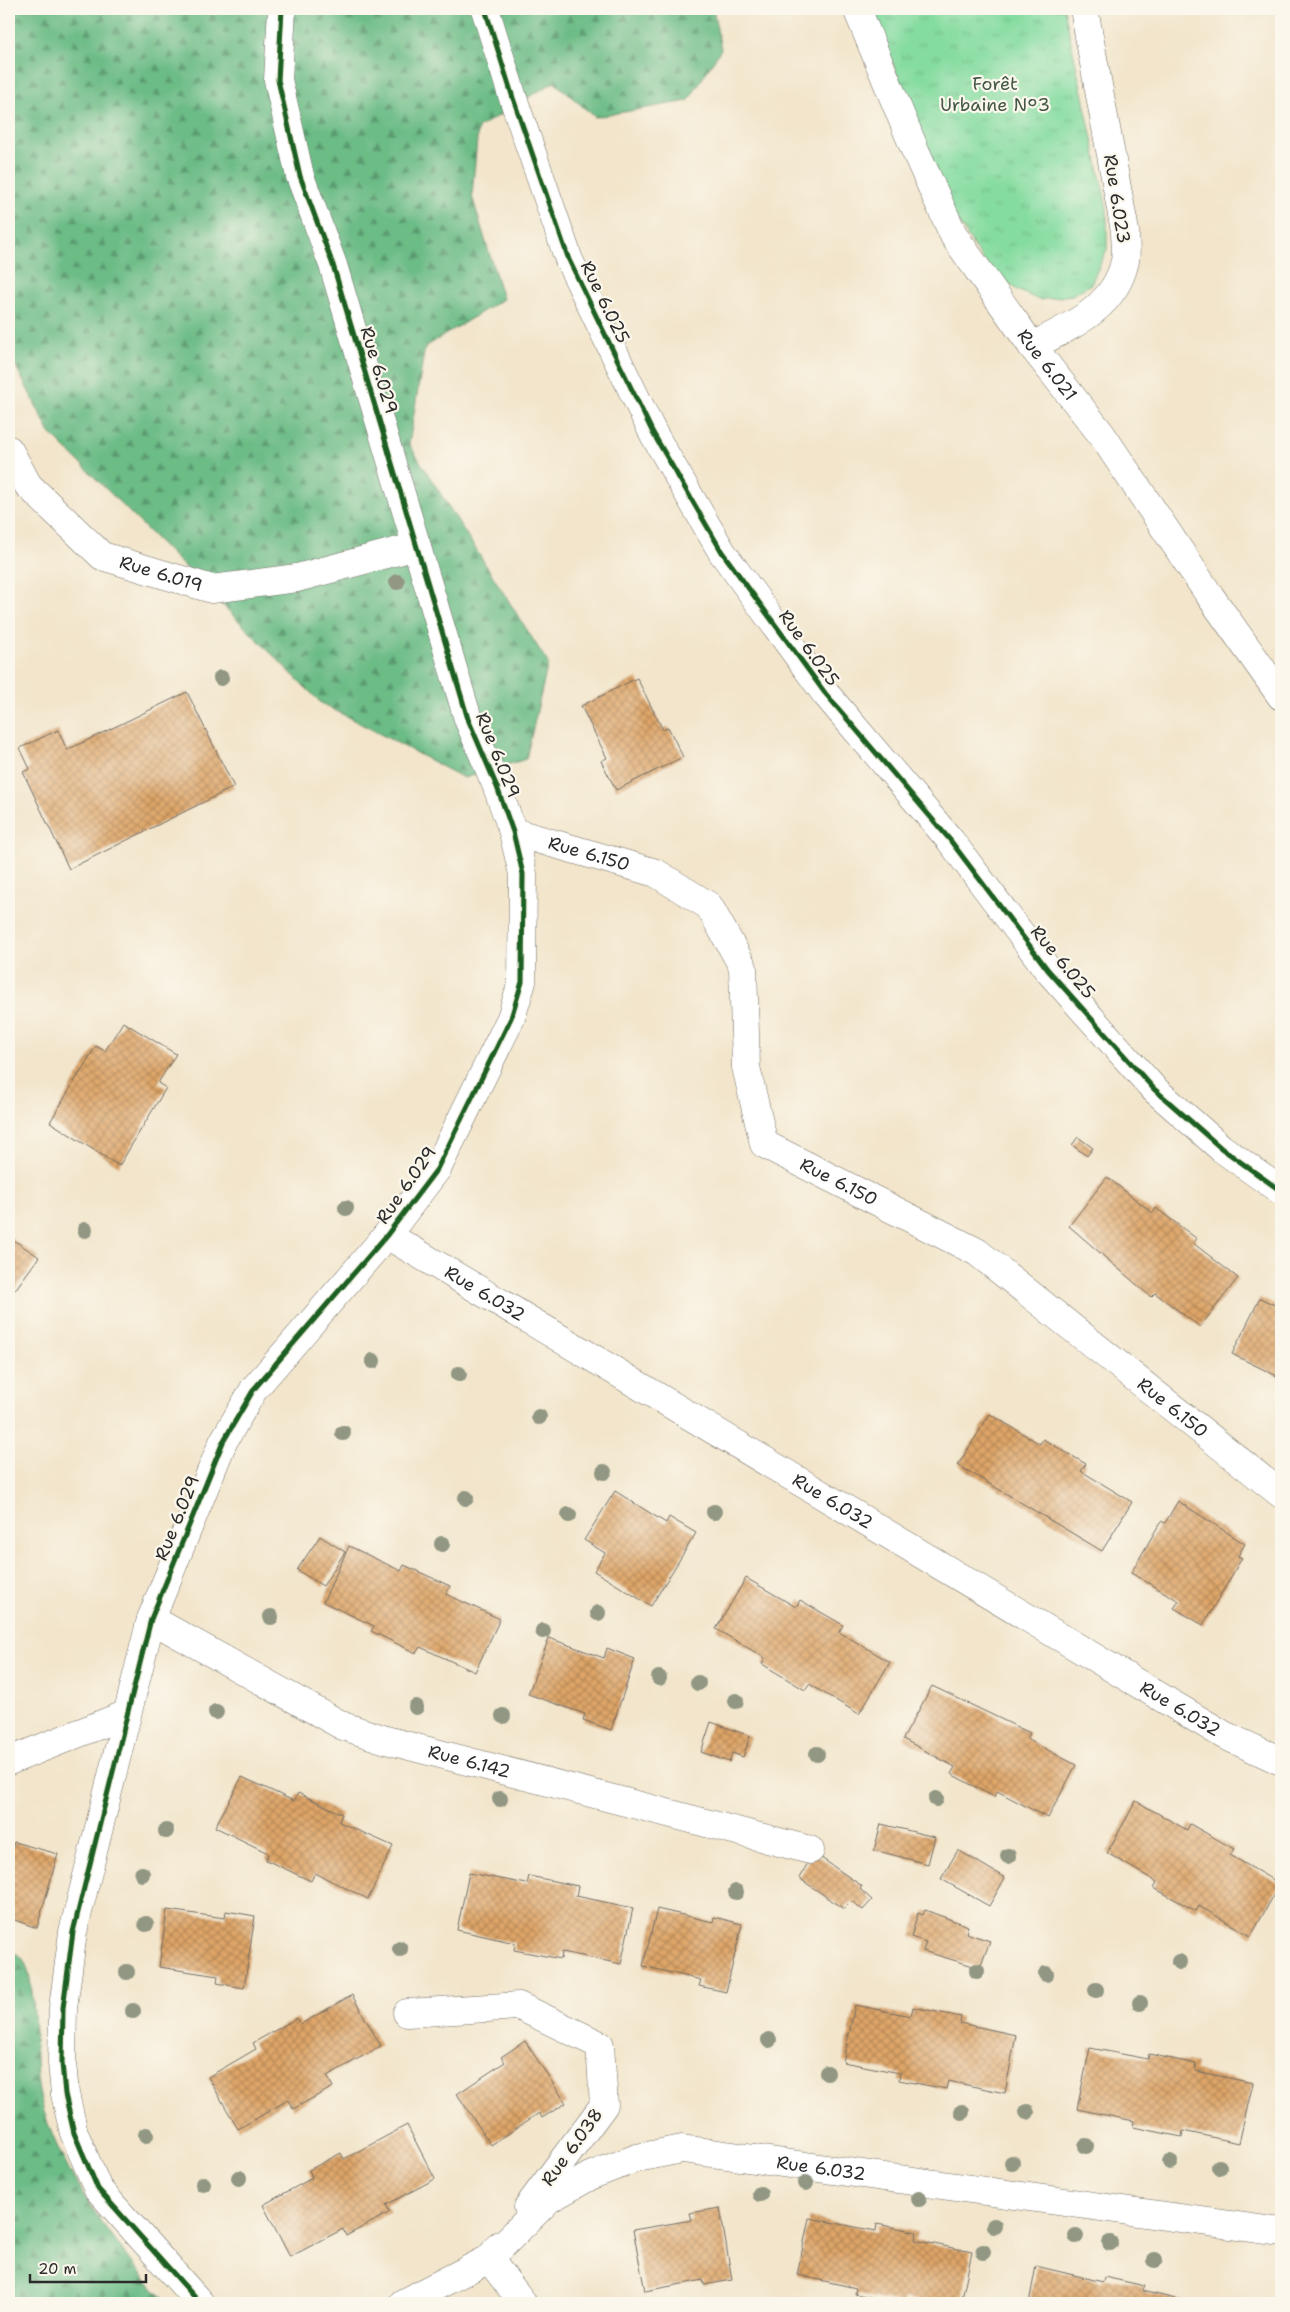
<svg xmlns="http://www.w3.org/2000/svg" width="1290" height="2312" viewBox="0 0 1290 2312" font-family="'Shantell Sans',sans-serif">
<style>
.grass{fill:url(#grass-tufts);stroke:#588466}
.forest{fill:url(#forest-firs);stroke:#4c7458}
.building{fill:url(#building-cross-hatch)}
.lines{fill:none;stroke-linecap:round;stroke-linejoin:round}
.street-casing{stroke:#716c63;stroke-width:29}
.street{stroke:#fff;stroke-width:28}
.cycleway-casing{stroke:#fbf7ec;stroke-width:8}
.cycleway{stroke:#1b5e20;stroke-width:5}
.tree{fill:#919783}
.labels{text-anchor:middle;stroke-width:4.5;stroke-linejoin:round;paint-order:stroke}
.park-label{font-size:18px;fill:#425748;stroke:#fbf7ec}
.street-label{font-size:18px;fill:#2b2b2b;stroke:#fbf7ec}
</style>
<defs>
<pattern id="grass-tufts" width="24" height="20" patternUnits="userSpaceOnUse" patternTransform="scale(1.25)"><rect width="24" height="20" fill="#85dca0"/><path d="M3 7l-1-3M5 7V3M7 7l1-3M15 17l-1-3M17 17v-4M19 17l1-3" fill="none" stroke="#73bd8a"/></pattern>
<pattern id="forest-firs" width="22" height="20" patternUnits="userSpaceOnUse" patternTransform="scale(1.25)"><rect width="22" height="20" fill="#6cbc86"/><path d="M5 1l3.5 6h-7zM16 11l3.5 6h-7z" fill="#59996e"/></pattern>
<pattern id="building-cross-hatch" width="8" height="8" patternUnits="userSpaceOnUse" patternTransform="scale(1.25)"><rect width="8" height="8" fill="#dea568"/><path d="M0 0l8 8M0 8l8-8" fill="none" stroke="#b48756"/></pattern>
</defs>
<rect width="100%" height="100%" fill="#fbf7ec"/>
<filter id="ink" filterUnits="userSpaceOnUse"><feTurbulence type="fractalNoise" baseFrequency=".02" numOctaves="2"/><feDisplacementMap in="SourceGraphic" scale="10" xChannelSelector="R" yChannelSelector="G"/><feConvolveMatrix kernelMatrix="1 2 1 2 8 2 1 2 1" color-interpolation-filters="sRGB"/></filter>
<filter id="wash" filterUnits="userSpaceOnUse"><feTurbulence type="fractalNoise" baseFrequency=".0096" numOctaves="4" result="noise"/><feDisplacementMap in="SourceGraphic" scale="20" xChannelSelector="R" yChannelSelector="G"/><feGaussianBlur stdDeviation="1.12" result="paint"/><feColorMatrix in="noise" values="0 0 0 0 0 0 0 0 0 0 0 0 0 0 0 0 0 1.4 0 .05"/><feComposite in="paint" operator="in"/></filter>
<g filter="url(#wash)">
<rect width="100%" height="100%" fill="#f2e5cb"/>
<polygon class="grass" points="871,9 1064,9 1107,208 1107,249 1091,284 1072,295 1039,300 1017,290 986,265 954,215"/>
<g class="forest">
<polygon points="9,9 713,9 721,49 688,101 595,117 554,82 478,128 472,196 503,299 425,347 409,444 548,663 526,759 464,778 321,703 50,433 9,353"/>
<path d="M 9,1950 C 14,1953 21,1955 24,1961 C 37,1984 34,2054 38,2085 C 49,2159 117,2250 168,2303 L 9,2303 Z"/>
</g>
<g id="blocks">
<g class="building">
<polygon points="637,678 663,730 668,727 683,757 616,790 601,761 607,758 581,706"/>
<polygon points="187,692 234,787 69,869 23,772 30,769 20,748 58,730 67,750"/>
<polygon points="123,1022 176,1054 158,1083 166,1088 119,1166 50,1122 96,1046 105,1051"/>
<polygon points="1078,1137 1093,1148 1087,1156 1072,1145"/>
<polygon points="1107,1177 1153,1213 1156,1208 1197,1239 1193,1243 1238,1278 1200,1327 1155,1293 1151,1297 1069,1226"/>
<polygon points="9,1237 39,1257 15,1290 9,1286"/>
<polygon points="1260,1298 1281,1308 1281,1378 1232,1354"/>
<polygon points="990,1414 1040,1444 1043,1439 1086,1464 1081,1471 1132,1502 1102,1551 958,1465"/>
<polygon points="615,1491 666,1523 669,1517 696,1533 651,1606 594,1571 605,1553 584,1540"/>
<polygon points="1178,1501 1245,1544 1238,1556 1242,1558 1203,1625 1174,1608 1179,1601 1131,1573 1161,1521 1165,1523"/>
<polygon points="320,1536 345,1552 323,1586 297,1570"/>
<polygon points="349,1546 401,1571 404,1565 450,1586 446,1594 500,1619 475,1672 420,1647 416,1653 371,1631 374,1626 323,1602"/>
<polygon points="746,1578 796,1607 800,1600 843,1625 839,1632 890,1662 859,1714 809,1684 805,1690 762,1664 765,1658 716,1629"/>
<polygon points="549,1638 604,1658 607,1648 635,1659 611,1730 583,1720 585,1714 528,1694"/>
<polygon points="932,1686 1030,1733 1027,1739 1076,1765 1048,1818 997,1791 994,1797 951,1774 955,1767 903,1739"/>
<polygon points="711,1722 750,1736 743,1757 732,1753 729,1762 701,1752"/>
<polygon points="242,1777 294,1801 298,1793 342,1814 339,1822 393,1846 368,1899 315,1873 311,1881 266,1860 268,1853 215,1827"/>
<polygon points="1136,1801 1187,1830 1190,1824 1234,1849 1230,1855 1280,1884 1251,1936 1199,1906 1196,1911 1154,1888 1157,1882 1107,1853"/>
<polygon points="881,1824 935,1837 928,1864 874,1850"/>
<polygon points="14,1842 58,1854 37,1928 9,1918 9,1858"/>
<polygon points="958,1850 1005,1878 989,1906 941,1879"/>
<polygon points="814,1853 862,1886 860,1889 872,1900 863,1910 852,1901 844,1909 799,1878"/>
<polygon points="469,1873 527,1884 529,1876 578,1886 576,1896 633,1908 621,1964 562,1952 561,1959 514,1950 515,1943 457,1930"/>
<polygon points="657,1909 713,1922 714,1917 742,1924 726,1992 699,1986 701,1980 643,1966"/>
<polygon points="167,1910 225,1918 226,1911 255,1916 244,1988 217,1983 218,1976 159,1967"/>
<polygon points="925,1910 968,1926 966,1933 990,1941 980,1968 923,1951 926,1942 911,1937 918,1913 923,1915"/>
<polygon points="352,1995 381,2046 327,2076 333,2087 293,2109 288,2100 238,2129 208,2077 256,2049 253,2043 297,2018 301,2024"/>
<polygon points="855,2005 911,2016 913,2007 961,2017 960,2023 1016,2035 1005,2093 948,2081 946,2089 899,2080 900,2073 843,2062"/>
<polygon points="525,2041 566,2103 542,2118 539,2113 491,2145 457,2094 505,2062 501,2057"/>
<polygon points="1090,2048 1148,2059 1149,2054 1196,2064 1195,2071 1253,2083 1239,2143 1183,2131 1182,2137 1133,2127 1134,2121 1077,2109"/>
<polygon points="407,2125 435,2179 386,2205 390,2212 346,2236 343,2229 290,2257 263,2205 312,2178 309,2170 341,2153 344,2159"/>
<polygon points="720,2208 732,2280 704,2285 703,2280 645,2291 633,2230 692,2220 690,2213"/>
<polygon points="809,2218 876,2231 877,2224 917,2232 915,2240 972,2252 961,2303 927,2303 904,2298 903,2303 899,2303 855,2294 856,2288 797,2275"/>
<polygon points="1036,2266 1103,2282 1104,2277 1145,2286 1143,2291 1192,2303 1029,2303"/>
</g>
</g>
</g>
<g filter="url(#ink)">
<use href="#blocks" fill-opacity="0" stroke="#716c63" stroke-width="1"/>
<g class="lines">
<defs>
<g id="street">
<polyline points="485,9 513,98 569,260 653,433 722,552 825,693 950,840 1048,970 1154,1089 1221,1148 1281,1191"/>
<path id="s1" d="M 857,9 L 915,150 L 954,236 L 1032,346 L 1102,435 L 1208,593 L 1281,696"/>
<path d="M 1032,346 C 1071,326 1115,308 1125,261 C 1127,252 1125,240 1125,231 L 1084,9"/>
<path id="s2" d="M 9,450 L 28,485 L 102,556 L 212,589 L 297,578 L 417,546"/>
<path id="s3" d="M 513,832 L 656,873 L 709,906 L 743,967 L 746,1067 L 764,1144 L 977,1252 L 1281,1494"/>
<path id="s4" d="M 387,1235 L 1224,1735 L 1281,1761"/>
<path id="s5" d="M 151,1619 L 343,1726 L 386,1740 L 810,1850"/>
<polyline points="9,1761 127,1714"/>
<polyline points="407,2013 519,2006 600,2045 604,2105 528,2207"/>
<polyline points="500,2245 489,2259 523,2303"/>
<polyline points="200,2303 98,2189 74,2133 65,2094 62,2063 63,2008 73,1932 151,1619 223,1442 254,1389 387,1235 437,1169 511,1018 522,982 523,874 513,832 497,787 468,719 333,265 300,176 278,80 282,9"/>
<path id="s6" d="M 403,2303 L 489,2259 L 549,2199 L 592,2175 L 637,2158 L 682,2149 L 1281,2232"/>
</g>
</defs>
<use href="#street" class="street-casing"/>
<use href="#street" class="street"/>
<defs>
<g id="cycleway">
<polyline points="485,9 513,98 569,260 653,433 722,552 825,693 950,840 1048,970 1154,1089 1221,1148 1281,1191"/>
<polyline points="200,2303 98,2189 74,2133 65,2094 62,2063 63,2008 73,1932 151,1619 223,1442 254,1389 387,1235 437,1169 511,1018 522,982 523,874 513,832 497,787 468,719 333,265 300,176 278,80 282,9"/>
</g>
</defs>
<use href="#cycleway" class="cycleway-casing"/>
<use href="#cycleway" class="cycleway"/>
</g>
<g class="tree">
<circle cx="397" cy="582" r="8"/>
<circle cx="221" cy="678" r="8"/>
<circle cx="346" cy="1208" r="8"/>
<circle cx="85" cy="1230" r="8"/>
<circle cx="373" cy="1361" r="8"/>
<circle cx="459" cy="1374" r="8"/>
<circle cx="539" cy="1417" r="8"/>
<circle cx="343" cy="1433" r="8"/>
<circle cx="604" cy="1472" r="8"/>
<circle cx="466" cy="1498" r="8"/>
<circle cx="714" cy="1512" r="8"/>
<circle cx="569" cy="1515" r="8"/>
<circle cx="442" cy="1544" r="8"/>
<circle cx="598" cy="1613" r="8"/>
<circle cx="271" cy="1617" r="8"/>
<circle cx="543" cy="1631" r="8"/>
<circle cx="659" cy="1678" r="8"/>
<circle cx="698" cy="1683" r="8"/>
<circle cx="736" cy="1701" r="8"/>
<circle cx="416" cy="1707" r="8"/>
<circle cx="216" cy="1712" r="8"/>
<circle cx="503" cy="1716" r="8"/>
<circle cx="817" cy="1754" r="8"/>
<circle cx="500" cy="1799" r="8"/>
<circle cx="936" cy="1799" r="8"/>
<circle cx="166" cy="1831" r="8"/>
<circle cx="1008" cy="1856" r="8"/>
<circle cx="142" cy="1874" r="8"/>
<circle cx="736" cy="1892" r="8"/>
<circle cx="146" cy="1924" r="8"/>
<circle cx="400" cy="1949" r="8"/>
<circle cx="1179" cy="1962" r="8"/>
<circle cx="977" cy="1971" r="8"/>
<circle cx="127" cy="1972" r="8"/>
<circle cx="1046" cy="1974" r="8"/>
<circle cx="1096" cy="1990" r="8"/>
<circle cx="1140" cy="2003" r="8"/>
<circle cx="133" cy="2011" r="8"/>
<circle cx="769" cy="2040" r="8"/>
<circle cx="827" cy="2073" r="8"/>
<circle cx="962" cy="2112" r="8"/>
<circle cx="1027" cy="2112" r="8"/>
<circle cx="146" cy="2135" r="8"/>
<circle cx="1086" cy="2146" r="8"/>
<circle cx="1170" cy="2162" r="8"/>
<circle cx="1012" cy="2163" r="8"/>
<circle cx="1219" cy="2167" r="8"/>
<circle cx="239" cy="2178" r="8"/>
<circle cx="806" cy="2183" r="8"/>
<circle cx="203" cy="2184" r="8"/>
<circle cx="760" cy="2194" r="8"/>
<circle cx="919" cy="2199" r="8"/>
<circle cx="994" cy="2226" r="8"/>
<circle cx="1076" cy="2236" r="8"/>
<circle cx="1110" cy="2243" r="8"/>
<circle cx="983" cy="2252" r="8"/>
<circle cx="1155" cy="2260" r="8"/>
</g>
</g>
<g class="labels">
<g class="park-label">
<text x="995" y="90">Forêt<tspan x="995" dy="21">Urbaine N°3</tspan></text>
</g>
<g class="street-label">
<text transform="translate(1117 199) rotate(81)" y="6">Rue 6.023</text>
<text transform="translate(605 302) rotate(64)" y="6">Rue 6.025</text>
<text dy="6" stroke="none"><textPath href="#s1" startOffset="406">Rue 6.021</textPath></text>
<text transform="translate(379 370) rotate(73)" y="6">Rue 6.029</text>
<text dy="6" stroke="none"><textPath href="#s2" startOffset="204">Rue 6.019</textPath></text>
<text transform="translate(809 648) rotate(54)" y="6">Rue 6.025</text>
<text transform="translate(498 755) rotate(68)" y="6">Rue 6.029</text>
<text dy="6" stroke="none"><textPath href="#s3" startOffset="79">Rue 6.150</textPath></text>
<text transform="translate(1063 962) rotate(50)" y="6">Rue 6.025</text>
<text dy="6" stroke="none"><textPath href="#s3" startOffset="544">Rue 6.150</textPath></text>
<text transform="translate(406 1185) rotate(-55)" y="6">Rue 6.029</text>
<text dy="6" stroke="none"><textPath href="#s4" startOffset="114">Rue 6.032</textPath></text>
<text dy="6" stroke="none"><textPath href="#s3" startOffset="949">Rue 6.150</textPath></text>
<text dy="6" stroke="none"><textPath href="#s4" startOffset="519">Rue 6.032</textPath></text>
<text transform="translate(177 1518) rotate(-68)" y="6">Rue 6.029</text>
<text dy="6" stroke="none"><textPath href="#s4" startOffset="924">Rue 6.032</textPath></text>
<text dy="6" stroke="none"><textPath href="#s5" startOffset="351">Rue 6.142</textPath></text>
<text transform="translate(572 2147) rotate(-54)" y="6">Rue 6.038</text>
<text dy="6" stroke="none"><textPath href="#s6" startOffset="465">Rue 6.032</textPath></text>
</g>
</g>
<rect width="1290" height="2312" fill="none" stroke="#fbf7ec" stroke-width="30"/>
<path d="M30 2274v8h116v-8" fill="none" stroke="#2b2b2b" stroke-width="2.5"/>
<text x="38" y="2274" font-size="15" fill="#2b2b2b" stroke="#fbf7ec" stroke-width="4" paint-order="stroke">20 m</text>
</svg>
